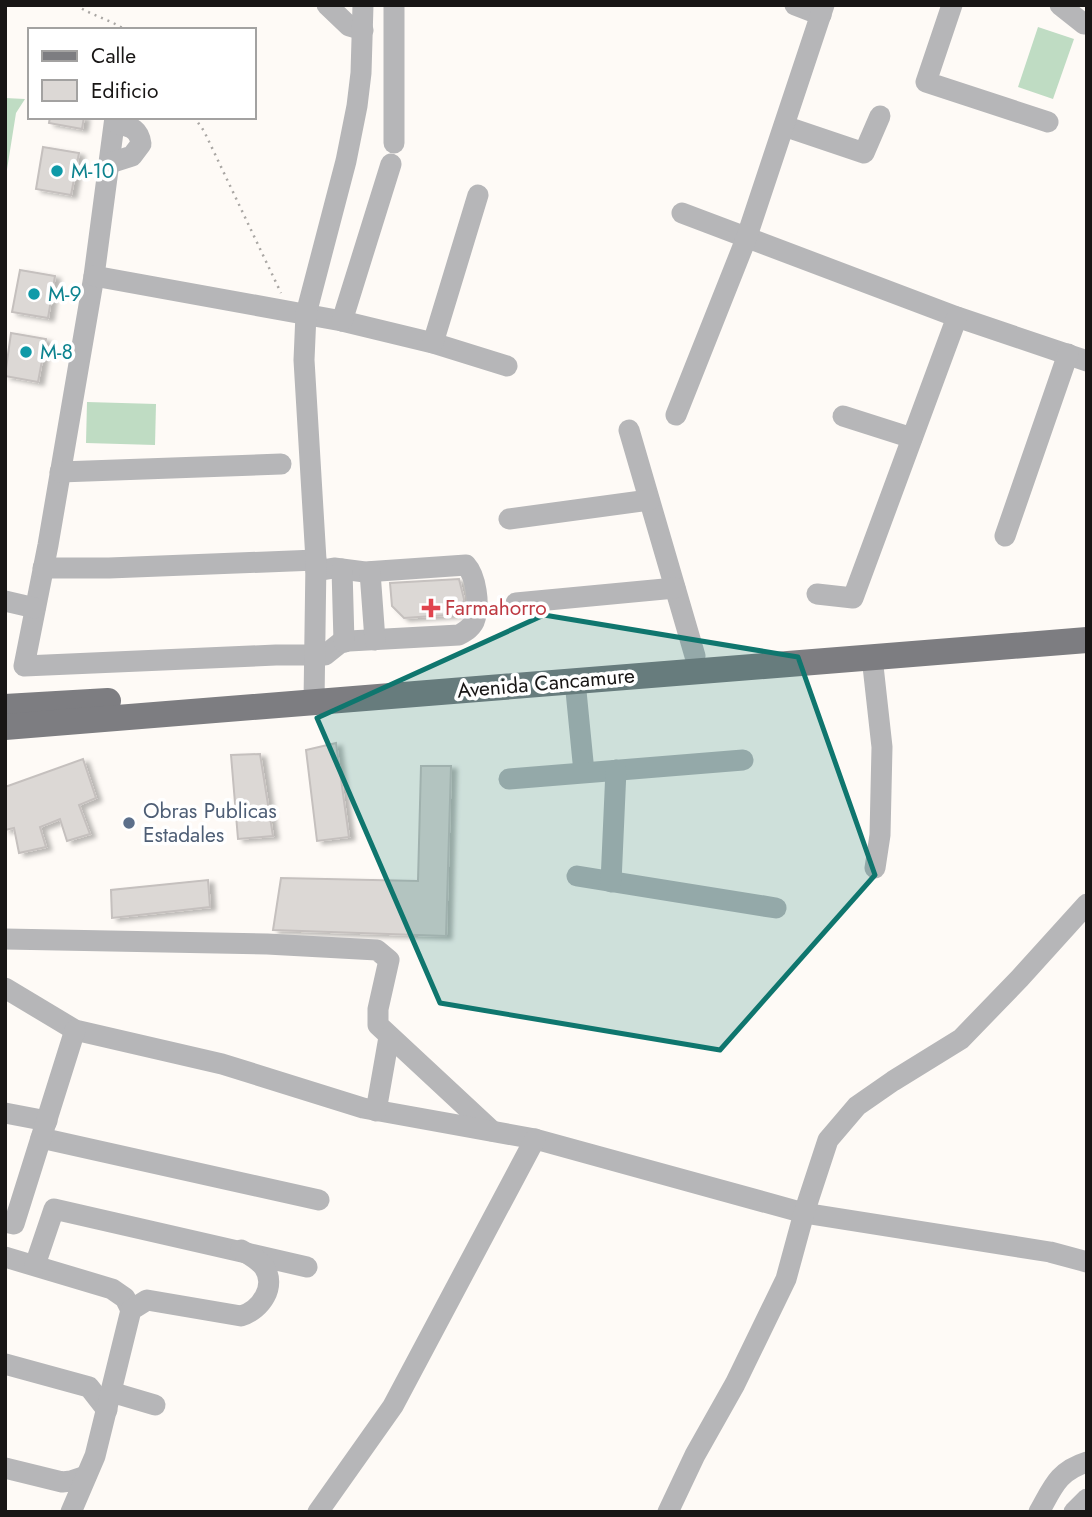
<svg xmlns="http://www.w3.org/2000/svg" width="1092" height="1517" font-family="Jost,sans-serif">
	<defs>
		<filter id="shadow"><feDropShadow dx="5.5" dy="3" stdDeviation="2" flood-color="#0004"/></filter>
	</defs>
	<rect width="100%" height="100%" fill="#fefaf6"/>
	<g fill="#bfdcc3">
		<path d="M1038 27 1074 39 1053 99 1018 87Z"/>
		<path d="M5 98 25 99 16 113 5 182Z"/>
		<path d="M87 402 156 404 155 445 86 443Z"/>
	</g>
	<g fill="#dcd8d5" stroke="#c5c0be" stroke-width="2" filter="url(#shadow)">
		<path d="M50 117H84L82 129 49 123Z"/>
		<path d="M43 147 79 153 71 195 36 189Z"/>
		<path d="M20 270 55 276 48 318 12 312Z"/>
		<path d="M11 333 46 339 38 382 5 376Z"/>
		<path d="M459 579 464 599 463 614 404 618 392 606 390 583Z"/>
		<path d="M336 743 349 837 317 841 306 750Z"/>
		<path d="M260 754 273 836 238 839 231 755Z"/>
		<path d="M83 759 96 798 79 805 90 834 67 841 60 819 40 827 46 847 19 853 14 828 5 830V787Z"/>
		<path d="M421 766H451L446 936 273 930 281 878 418 881Z"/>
		<path d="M208 880 210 907 112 918 111 890Z"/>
	</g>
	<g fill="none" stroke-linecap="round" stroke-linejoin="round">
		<g stroke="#aaa7a4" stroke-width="2.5" stroke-dasharray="2 5" stroke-linecap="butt">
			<path d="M76 5C92 16 110 19 125 30"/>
			<path d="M194 117 204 131 281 293"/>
		</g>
		<g stroke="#b6b6b8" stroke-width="21">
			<path d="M327 5 349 26 363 30"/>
			<path d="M394 5V143"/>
			<path d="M795 5 821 15"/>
			<path d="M952 5 926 82 1048 122"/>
			<path d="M1060 5 1084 24"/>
			<path d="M115 117 94 276 48 545 24 666 276 655H325L340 643 349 641 459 635C466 631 473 627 475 619 480 605 476 576 466 565L365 572 334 568 316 571"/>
			<path d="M784 126 864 153 880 116"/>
			<path d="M110 163 132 156 141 144C139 127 129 127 115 123"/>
			<path d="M682 213 957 317 1087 361"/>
			<path d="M94 276 342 321 433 343 507 366"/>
			<path d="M342 321 391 164"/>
			<path d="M433 343 478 195"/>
			<path d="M676 415 746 239 824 5"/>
			<path d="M843 416 912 438"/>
			<path d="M629 430 695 656"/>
			<path d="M60 472 281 464"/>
			<path d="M509 519 649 500"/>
			<path d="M1005 536 1068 354"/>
			<path d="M43 568H109L316 560"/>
			<path d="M342 569 344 642"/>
			<path d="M370 572 375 640"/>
			<path d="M817 594 853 598 957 317"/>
			<path d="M5 601 35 608"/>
			<path d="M516 603 675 588"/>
			<path d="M872 657 882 747 880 835 875 868"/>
			<path d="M575 681 584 772"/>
			<path d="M314 702 316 560 304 360 306 314 346 161 357 106 361 73 363 5"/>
			<path d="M509 779 743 760"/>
			<path d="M577 876 776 908"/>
			<path d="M611 882 616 770"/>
			<path d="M5 939 267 944 377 950 389 960 378 1009V1025L492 1131"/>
			<path d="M5 988 75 1030 222 1064 363 1108 535 1139 804 1213 1050 1252 1087 1262"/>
			<path d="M376 1111 389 1037"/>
			<path d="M5 1113 47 1121"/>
			<path d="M41 1138 319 1200"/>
			<path d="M5 1222 14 1224 75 1030"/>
			<path d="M5 1257 112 1289 125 1298 131 1310"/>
			<path d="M35 1265 54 1209 307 1267"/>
			<path d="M5 1364 89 1387 107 1410"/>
			<path d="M111 1392 155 1405"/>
			<path d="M5 1468 62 1482 71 1481 86 1476"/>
			<path d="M71 1512 95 1456 131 1310 147 1300 241 1316C261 1310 277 1286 264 1267 258 1259 250 1255 241 1250"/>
			<path d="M318 1512 393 1406 535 1139"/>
			<path d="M668 1512 695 1455 735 1384 786 1279 804 1213 828 1140 857 1106 893 1081 961 1039 1020 978 1087 904"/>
			<path d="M1039 1512C1053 1487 1058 1471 1087 1462"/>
			<path d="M1074 1512 1087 1499"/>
		</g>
		<g stroke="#7d7d81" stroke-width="26">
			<path d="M5 707 108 701"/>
			<path d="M5 727 1087 640"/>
		</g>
	</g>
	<path fill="#0f766e" fill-opacity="0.2" stroke="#0f766e" stroke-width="5" stroke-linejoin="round" d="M544 615 798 657 875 875 720 1050 440 1003 317 718Z"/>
	<g fill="#0f9aa8" stroke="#fff" stroke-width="2.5">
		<circle cx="57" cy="171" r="7"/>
		<circle cx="34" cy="294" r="7"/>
		<circle cx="26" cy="352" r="7"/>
	</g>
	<path fill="#e0444e" stroke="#fff" stroke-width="2.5" d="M427.5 597.5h7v7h7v7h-7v7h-7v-7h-7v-7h7z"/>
	<circle fill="#5c6f8a" stroke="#fff" stroke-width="2.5" cx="129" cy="823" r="7"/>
	<g text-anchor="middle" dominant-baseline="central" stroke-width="7" stroke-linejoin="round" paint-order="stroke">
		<g font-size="21" fill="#0d838f" stroke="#fff" text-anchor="start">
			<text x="71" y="171">M-10</text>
			<text x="48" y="294">M-9</text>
			<text x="40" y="352">M-8</text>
		</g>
		<g font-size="21" fill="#be3a42" stroke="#fff" text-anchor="start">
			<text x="445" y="608">Farmahorro</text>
		</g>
		<g font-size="21" fill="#181615" stroke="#fff">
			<text transform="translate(546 683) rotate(-5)">Avenida Cancamure</text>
		</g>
		<g font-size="21" fill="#4e5e75" stroke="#fff" text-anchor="start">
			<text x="143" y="811">Obras Publicas<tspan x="143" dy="24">Estadales</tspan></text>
		</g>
	</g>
	<rect width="1092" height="1517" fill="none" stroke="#181615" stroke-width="14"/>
	<rect x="28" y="28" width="228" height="91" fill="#ffffff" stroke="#a3a2a1" stroke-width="2"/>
	<rect x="42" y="51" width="35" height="10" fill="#7d7d81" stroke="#a3a2a1" stroke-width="2"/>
	<text x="91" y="63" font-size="21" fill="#181615">Calle</text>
	<rect x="42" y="80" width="35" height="21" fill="#dcd8d5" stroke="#a3a2a1" stroke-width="2"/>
	<text x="91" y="98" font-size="21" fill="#181615">Edificio</text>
</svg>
